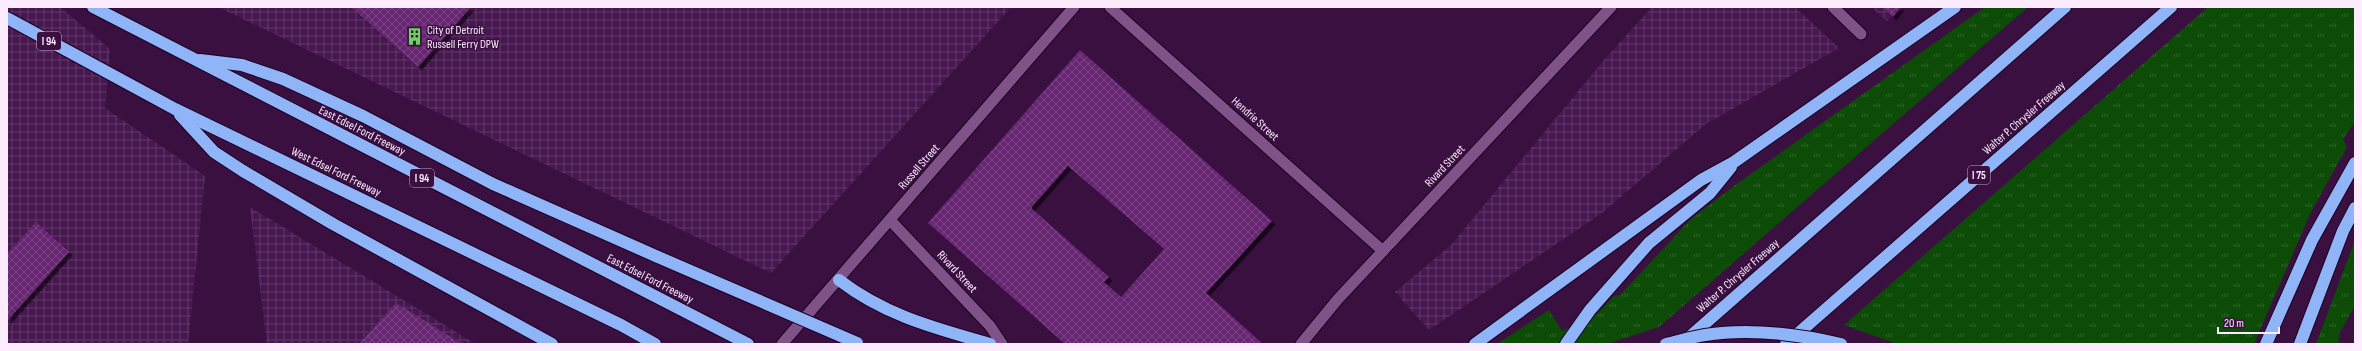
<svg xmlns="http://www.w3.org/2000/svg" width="2362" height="351" font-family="'Sofia Sans Condensed',sans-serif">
	<defs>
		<pattern id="industrial-grid" width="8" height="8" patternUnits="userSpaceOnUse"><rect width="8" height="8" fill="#47174f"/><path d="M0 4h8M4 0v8" fill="none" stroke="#623969"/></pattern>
		<pattern id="grass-tufts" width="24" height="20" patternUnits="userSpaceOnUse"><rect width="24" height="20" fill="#0d4c06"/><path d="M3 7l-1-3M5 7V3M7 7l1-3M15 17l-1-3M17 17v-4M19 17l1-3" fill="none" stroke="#31662b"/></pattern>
		<pattern id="building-cross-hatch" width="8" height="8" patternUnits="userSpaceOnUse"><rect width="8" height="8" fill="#662571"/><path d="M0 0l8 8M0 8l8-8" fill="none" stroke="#7d4586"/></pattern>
		<filter id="shadow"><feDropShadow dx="3.5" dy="3.5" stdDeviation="0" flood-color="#0009"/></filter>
	</defs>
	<rect width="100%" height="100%" fill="#3a1041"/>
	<g fill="url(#industrial-grid)">
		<path d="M7 7H60L110 49 105 108 205 176 188 344H7Z"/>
		<path d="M218 7H1011L771 273Z"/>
		<path d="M1652 7H1795L1839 48 1706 124 1602 213 1429 330 1395 292 1451 245 1604 60Z"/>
		<path d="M1871 7H1900L1887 21Z"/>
		<path d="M250 207 476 344H267Z"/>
	</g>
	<g fill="url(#grass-tufts)">
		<path d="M1985 7H2028L1659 327 1607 344H1497L1549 310 1562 331 1597 314 1614 296 1620 295 1691 219 1734 186Z"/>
		<path d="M2208 7H2355V122L2343 139 2347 147 2310 214 2254 344H1897L1844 325Z"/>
		<path d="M2355 240V306L2340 332 2338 344H2316Z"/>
	</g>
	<g fill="url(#building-cross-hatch)" fill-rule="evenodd" filter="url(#shadow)">
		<path d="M351 7H471L418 67Z"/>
		<path d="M1882 7H1901L1893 17Z"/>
		<path d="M1080 50 1272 221 1206 293 1263 344H1065L928 223ZM1068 166 1164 249 1121 297 1104 282 1109 277 1031 208Z"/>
		<path d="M36 222 69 252 7 321V254Z"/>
		<path d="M396 303 462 344H359Z"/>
	</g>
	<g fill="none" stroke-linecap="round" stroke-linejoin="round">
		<defs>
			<g id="minor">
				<path d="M1110 7 1383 251"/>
				<path d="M1833 7 1861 34"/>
				<path d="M890 220 990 326 1002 344"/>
				<path d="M1301 344 1338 299 1611 7"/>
			</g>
			<path id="tertiary" d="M782 344 1074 7"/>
			<g id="motorway">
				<path d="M93 7 748 344"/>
				<path d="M7 18 175 109 621 325 655 344"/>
				<path d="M200 60 242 65 283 79 363 116 493 184 658 257"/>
				<path d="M180 115 214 152 243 171 333 224 552 344"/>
				<path d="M839 280C886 316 935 328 990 344"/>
				<path d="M1685 341 2065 7"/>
				<path d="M1475 344 1701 180 1734 162 1955 7"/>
				<path d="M1566 344 1590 310 1649 243 1710 193 1731 167"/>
				<path d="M1786 344 2171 7"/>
				<path d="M2266 344 2312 240 2355 163"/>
				<path d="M2300 344 2343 231 2355 208"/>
			</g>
		</defs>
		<use href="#minor" stroke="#1d0022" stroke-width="13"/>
		<use href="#tertiary" stroke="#1d0022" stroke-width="13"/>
		<use href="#motorway" stroke="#1d0022" stroke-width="14"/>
		<use href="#minor" stroke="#805388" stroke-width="11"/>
		<use href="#tertiary" stroke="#805388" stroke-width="11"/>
		<use href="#motorway" stroke="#8fb4f7" stroke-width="12"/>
		<defs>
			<g id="motorway-bridge">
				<path d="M658 257 857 343"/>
				<path d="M1666 344C1679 341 1692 337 1705 335 1750 328 1797 334 1841 344"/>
			</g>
		</defs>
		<use href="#motorway-bridge" stroke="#1d0022" stroke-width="14" stroke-linecap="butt"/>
		<use href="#motorway-bridge" stroke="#8fb4f7" stroke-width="12"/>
	</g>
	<defs>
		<symbol id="building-bare" viewBox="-9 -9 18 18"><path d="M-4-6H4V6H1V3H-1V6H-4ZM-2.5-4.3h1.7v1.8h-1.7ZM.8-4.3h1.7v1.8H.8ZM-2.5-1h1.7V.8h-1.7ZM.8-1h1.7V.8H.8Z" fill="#6cd362" stroke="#3a1041" stroke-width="2.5" paint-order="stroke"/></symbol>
	</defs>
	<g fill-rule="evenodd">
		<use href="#building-bare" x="402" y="24" width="25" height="25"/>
	</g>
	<g text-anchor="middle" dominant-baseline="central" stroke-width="3" stroke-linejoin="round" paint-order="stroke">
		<g fill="#3a1041" stroke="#c2aac5" stroke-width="1">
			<rect x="37" y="32" width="24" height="18" rx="3"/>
			<rect x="1968" y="166" width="22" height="18" rx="3"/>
			<rect x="410" y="169" width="24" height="18" rx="3"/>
		</g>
		<g font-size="11" font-weight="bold" fill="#fcecfe">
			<text x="49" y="41">I 94</text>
			<text x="1979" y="175">I 75</text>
			<text x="422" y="178">I 94</text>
		</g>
		<g font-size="12" fill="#fcecfe" stroke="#3a1041" text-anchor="start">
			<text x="427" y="30">City of Detroit<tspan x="427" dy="14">Russell Ferry DPW</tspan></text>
		</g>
		<g font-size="12" fill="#fcecfe" stroke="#3a1041">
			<text transform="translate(2024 118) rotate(-41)">Walter P. Chrysler Freeway</text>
			<text transform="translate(1255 119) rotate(42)">Hendrie Street</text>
			<text transform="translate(362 131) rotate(27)">East Edsel Ford Freeway</text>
			<text transform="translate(1445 166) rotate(-47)">Rivard Street</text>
			<text transform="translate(919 167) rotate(-49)">Russell Street</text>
			<text transform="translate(336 172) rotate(26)">West Edsel Ford Freeway</text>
			<text transform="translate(957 272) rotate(47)">Rivard Street</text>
			<text transform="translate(1738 276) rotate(-41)">Walter P. Chrysler Freeway</text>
			<text transform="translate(650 279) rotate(27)">East Edsel Ford Freeway</text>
		</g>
	</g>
	<rect width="2362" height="351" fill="none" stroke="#fcecfe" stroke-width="16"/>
	<path d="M2218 327v6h61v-6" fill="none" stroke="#fcecfe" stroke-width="2"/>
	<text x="2224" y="327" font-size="12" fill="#fcecfe" stroke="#3a1041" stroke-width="3" paint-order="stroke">20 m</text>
</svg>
